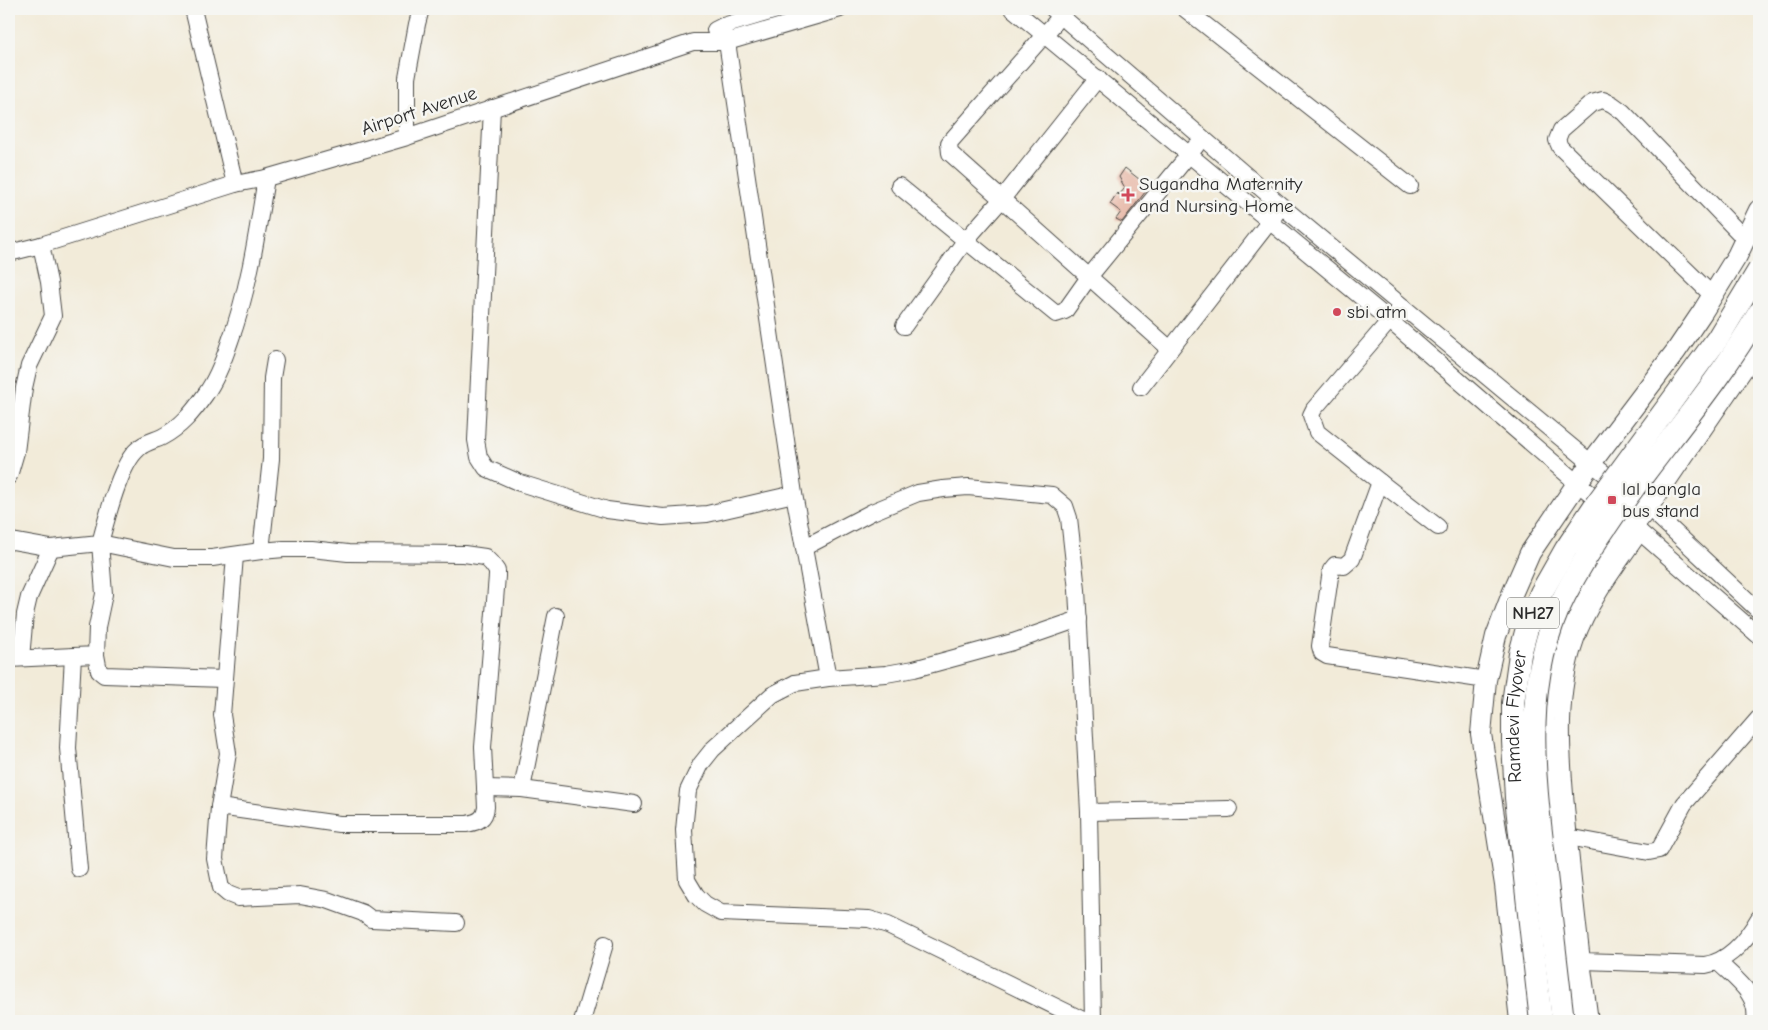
<svg xmlns="http://www.w3.org/2000/svg" width="1768" height="1030" font-family="'Comic Neue',sans-serif">
	<rect width="100%" height="100%" fill="#f6f6f2"/>
	<filter id="ink" filterUnits="userSpaceOnUse"><feTurbulence type="fractalNoise" baseFrequency=".02" numOctaves="2"/><feDisplacementMap in="SourceGraphic" scale="10" xChannelSelector="R" yChannelSelector="G"/><feConvolveMatrix kernelMatrix="1 2 1 2 8 2 1 2 1" color-interpolation-filters="sRGB"/></filter>
	<filter id="wash" filterUnits="userSpaceOnUse"><feTurbulence type="fractalNoise" baseFrequency=".0096" numOctaves="4" result="noise"/><feDisplacementMap in="SourceGraphic" scale="20" xChannelSelector="R" yChannelSelector="G"/><feGaussianBlur stdDeviation="1.12" result="paint"/><feColorMatrix in="noise" values="0 0 0 0 0 0 0 0 0 0 0 0 0 0 0 0 0 1.4 0 .05"/><feComposite in="paint" operator="in"/></filter>
	<g filter="url(#wash)">
		<rect width="100%" height="100%" fill="#f2ebd9"/>
		<g id="blocks">
			<path fill="#e5ae9b" d="M1125 168 1149 187 1122 222 1116 219 1121 212 1110 204 1117 193 1119 195 1125 188 1119 177Z"/>
		</g>
	</g>
	<g filter="url(#ink)">
		<use href="#blocks" fill-opacity="0" stroke="#494845" stroke-width="1"/>
		<g fill="none" stroke-linecap="round" stroke-linejoin="round">
			<defs>
				<g id="minor">
					<path d="M193 9 235 184"/>
					<path d="M1013 9 1389 320 1577 483 1640 532 1759 636"/>
					<path d="M1053 9 1284 208 1591 463 1648 507 1759 611"/>
					<path d="M1185 9 1410 186"/>
					<path d="M1061 16 949 143 950 153 1170 349"/>
					<path d="M723 26 727 42 794 494 828 678 795 683 772 695 713 749 701 764 688 791 684 830 687 880 696 895 705 904 721 913 869 919 888 925 1085 1021"/>
					<path d="M715 30 723 26 780 9"/>
					<path d="M492 108 476 440 479 457 486 468 520 483 607 510 663 517 707 514 794 494"/>
					<path d="M407 137V78L417 24 421 9"/>
					<path d="M899 186 1056 314 1065 311 1089 277 1196 146"/>
					<path d="M9 253 41 245 235 184 266 178 407 137 693 42H727L840 9"/>
					<path d="M1713 296 1560 147 1557 140 1561 130 1592 103 1603 100 1612 104 1623 112 1745 239"/>
					<path d="M1397 312 1314 409 1311 415 1317 432 1380 482 1352 559 1344 566 1335 565 1331 570 1320 646 1322 653 1327 656 1486 680"/>
					<path d="M904 326 965 241 1002 199 1098 78"/>
					<path d="M1141 387 1277 212"/>
					<path d="M9 476 16 452 24 388 29 366 53 316 49 282 41 245"/>
					<path d="M1380 482 1438 527"/>
					<path d="M1640 532C1617 566 1590 600 1576 639 1557 693 1561 750 1566 806 1570 857 1576 909 1582 961L1705 965C1730 961 1747 939 1759 918"/>
					<path d="M9 542 12 541 51 548 100 543C107 518 120 464 138 449 145 442 154 441 162 437 181 427 193 412 205 395 216 380 223 362 229 344 249 290 257 234 266 178"/>
					<path d="M805 547 872 512 918 493 943 489 968 487 1052 495 1065 506 1069 518 1077 590 1089 812 1093 1021"/>
					<path d="M261 551 271 459 272 378 275 360"/>
					<path d="M235 556 222 715 228 753 219 807 215 859 221 888 228 894 238 898 300 895 327 900 363 913 371 919 456 923"/>
					<path d="M96 655 99 671 104 675 224 679"/>
					<path d="M73 656 68 748 79 869"/>
					<path d="M21 658 25 614 29 597 51 548"/>
					<path d="M9 659 96 655 97 627 104 594 100 543 174 558H212L261 551 284 549H311L348 553 464 554 485 557 492 564 497 571V576L483 747 486 807C485 819 478 822 467 824H339L219 807"/>
					<path d="M828 678 886 674 914 669 1013 642 1079 619"/>
					<path d="M485 788 522 789 556 616"/>
					<path d="M522 789 634 804"/>
					<path d="M1089 812 1229 809"/>
					<path d="M1568 837 1649 852 1659 850 1684 804 1759 718"/>
					<path d="M1582 961 1590 1021"/>
					<path d="M1718 962C1736 980 1759 994 1755 1021"/>
					<path d="M582 1021 605 944"/>
				</g>
				<g id="major">
					<path d="M1520 1021 1505 885 1481 734 1486 680 1496 636 1512 594 1530 553 1591 463 1676 351 1703 311 1737 256 1759 210"/>
					<path d="M1578 1021 1546 764 1544 723 1555 656 1571 613 1592 578 1648 507 1759 345"/>
				</g>
			</defs>
			<use href="#minor" stroke="#494845" stroke-width="18"/>
			<use href="#major" stroke="#494845" stroke-width="22"/>
			<use href="#minor" stroke="#fff" stroke-width="16"/>
			<use href="#major" stroke="#fff" stroke-width="20"/>
			<defs>
				<g id="highway-bridge">
					<path id="s1" d="M1541 1021 1516 798 1513 741V703L1520 654 1529 621 1541 593 1566 549 1594 507 1718 338 1759 270"/>
					<path d="M1563 1021C1557 970 1551 918 1545 866 1534 776 1521 680 1565 595 1617 493 1702 412 1759 313"/>
				</g>
			</defs>
			<use href="#highway-bridge" stroke="#494845" stroke-width="24" stroke-linecap="butt"/>
			<use href="#highway-bridge" stroke="#fff" stroke-width="22"/>
		</g>
	</g>
	<g fill="#d1495b" stroke="#f6f6f2" stroke-width="2">
		<path d="M1125.5 187.5h5v5h5v5h-5v5h-5v-5h-5v-5h5z"/>
		<circle cx="1337" cy="312" r="5"/>
		<rect x="1607" y="495" width="10" height="10" rx="2.5"/>
	</g>
	<g text-anchor="middle" dominant-baseline="central" stroke-width="5" stroke-linejoin="round" paint-order="stroke">
		<rect fill="#f6f6f2" stroke="#686867" stroke-width="1" x="1507" y="597.5" width="52" height="31" rx="4"/>
		<g font-size="18" font-weight="bold" fill="#2b2b2b">
			<text x="1533" y="613">NH27</text>
		</g>
		<g font-size="19" fill="#2b2b2b" stroke="#f6f6f2">
			<text transform="translate(419 111) rotate(-18)">Airport Avenue</text>
			<text stroke="none"><textPath href="#s1" startOffset="306">Ramdevi Flyover</textPath></text>
		</g>
		<g font-size="19" fill="#2b2b2b" stroke="#f6f6f2" text-anchor="start">
			<text x="1139" y="184">Sugandha Maternity<tspan x="1139" dy="22">and Nursing Home</tspan></text>
			<text x="1347" y="312">sbi atm</text>
			<text x="1622" y="489">lal bangla<tspan x="1622" dy="22">bus stand</tspan></text>
		</g>
	</g>
	<rect width="1768" height="1030" fill="none" stroke="#f6f6f2" stroke-width="30"/>
</svg>
